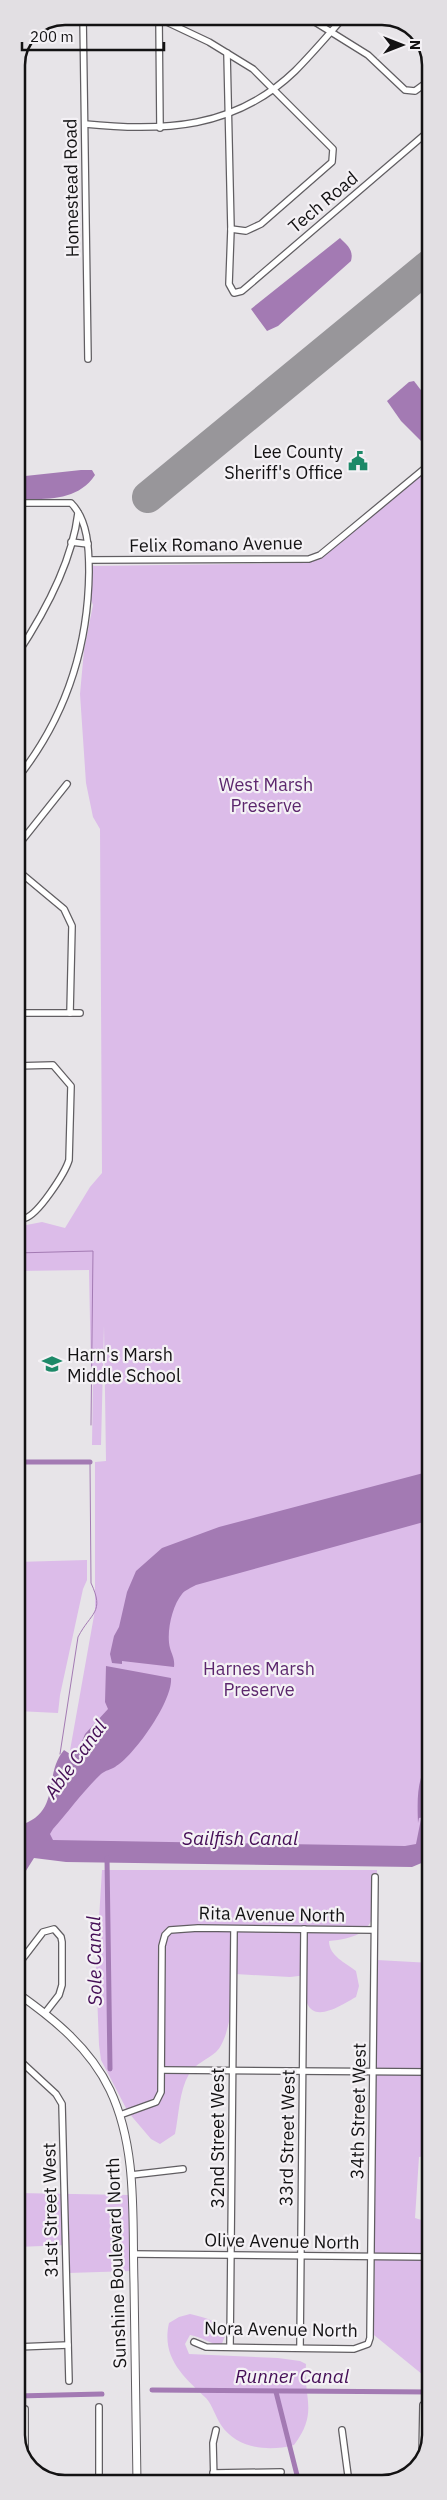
<svg xmlns="http://www.w3.org/2000/svg" width="447" height="2500" font-family="'IBM Plex Sans',sans-serif">
	<rect width="100%" height="100%" fill="#e7e4e8"/>
	<g fill="#dcbce9">
		<path d="M430 463 431 1831H425L415 1851 29 1841 61 1801 95 1610V1462L106 1461 104 1325 101 1445H92L93 1378 91 1374 89 1270 16 1271V1227L42 1222 65 1228 90 1187 102 1173 100 829 93 817 86 783 80 694 84 650 93 605 85 584 89 563 94 566 305 563Z"/>
		<path d="M87 1560V1580L83 1589 60 1695 58 1713 17 1711 16 1562Z"/>
		<path d="M102 1870H377C375 1912 381 1937 329 1941 329 1956 346 1963 356 1971L359 1986 356 1997C345 2003 315 2024 307 2003 305 1996 307 1983 307 1975L290 1977 235 1974C234 1993 230 2039 216 2052 207 2060 196 2063 189 2074 179 2091 179 2115 175 2134L160 2144 151 2139 128 2112 101 2060 99 2045 96 1967Z"/>
		<path d="M377 1960 431 1963V2155L419 2157 415 2218 431 2223V2375L428 2379 374 2335Z"/>
		<path d="M17 2193 129 2195 131 2271 68 2273 67 2245 17 2247Z"/>
		<path d="M190 2314C207 2318 218 2320 225 2336L221 2346C209 2343 202 2337 190 2335L185 2344 189 2354 278 2358 300 2361 306 2364C303 2398 319 2412 294 2445 269 2452 237 2449 221 2425 215 2416 213 2406 206 2398 184 2377 161 2358 169 2323L179 2317Z"/>
	</g>
	<g fill="#a37ab3">
		<path d="M340 238C347 245 354 250 351 261L278 326 267 331 251 309Z"/>
		<path d="M414 381 430 402V438L422 442 401 421 387 401 409 382Z"/>
		<path d="M81 470H92L95 475C77 502 45 499 16 499V477Z"/>
		<path d="M431 1471V1520L196 1585C191 1588 185 1590 182 1594 172 1606 166 1633 170 1648 172 1655 175 1659 174 1667L122 1661V1664L112 1663 110 1654 114 1636 119 1627 127 1592 136 1571 162 1548 219 1527Z"/>
		<path d="M106 1666 171 1678C173 1701 134 1756 115 1767 110 1770 106 1770 101 1774 84 1790 69 1811 53 1829L50 1834 53 1840 405 1846 416 1844 421 1819 431 1818V1859L412 1867 66 1862 34 1858 17 1885V1826C63 1814 42 1776 64 1750L70 1754 78 1751 85 1734 108 1709 105 1702Z"/>
		<path d="M431 1754V1816L419 1818 418 1823C417 1794 417 1780 431 1754Z"/>
	</g>
	<g fill="none" stroke-linecap="round" stroke-linejoin="round">
		<g stroke="#a37ab3" stroke-width="1">
			<path d="M16 1253 93 1251 91 1425"/>
			<path d="M60 1754 78 1637C91 1612 105 1613 91 1583L90 1462"/>
		</g>
		<g stroke="#a37ab3" stroke-width="5">
			<path d="M16 1462H90"/>
			<path d="M107 1858 110 2069"/>
			<path d="M152 2390 431 2392"/>
			<path d="M276 2392 299 2483"/>
			<path d="M17 2396 102 2394"/>
		</g>
		<path stroke="#98969a" stroke-width="32" d="M148 497 430 265"/>
		<defs>
			<g id="minor">
				<path d="M83 16 88 359"/>
				<path d="M154 16 209 42 253 69 333 149 332 162 261 224 246 231 231 229"/>
				<path d="M307 17 368 55 405 90 415 91 430 80"/>
				<path d="M159 18 160 128"/>
				<path d="M227 53 231 229 229 284 234 293 242 291 430 130"/>
				<path d="M85 124C163 132 235 129 295 71 312 54 328 35 344 17"/>
				<path d="M16 503H71C88 520 89 549 89 572 88 649 65 719 16 780"/>
				<path d="M71 542 88 544"/>
				<path d="M89 560 309 559 320 555 342 537 430 464"/>
				<path d="M16 656C44 614 72 563 78 513"/>
				<path d="M16 848 67 784"/>
				<path d="M16 869 64 909 72 926 70 1013"/>
				<path d="M16 1013H80"/>
				<path d="M16 1066 53 1065 71 1086 69 1160C65 1173 38 1215 25 1218 22 1218 19 1218 16 1217"/>
				<path d="M17 1966 43 1932 54 1929 61 1937 62 1942V1985L59 1995 45 2013"/>
				<path d="M17 2058 56 2094 62 2104 69 2381"/>
				<path d="M162 2070 431 2072"/>
				<path d="M17 2074 24 2065"/>
				<path d="M120 2115 156 2102 161 2092 162 1946 165 1935 170 1930 198 1928 374 1930"/>
				<path d="M131 2175 183 2169"/>
				<path d="M133 2254 431 2257"/>
				<path d="M194 2342 206 2347 354 2349 368 2344 370 2338 375 1877"/>
				<path d="M17 2347 68 2345"/>
				<path d="M230 2347 234 1929"/>
				<path d="M300 2348 304 1929"/>
				<path d="M99 2407V2483"/>
				<path d="M25 2409V2459"/>
				<path d="M342 2430 349 2483"/>
				<path d="M422 2458 423 2405"/>
				<path d="M213 2473 281 2472"/>
				<path d="M214 2483 213 2443 216 2430"/>
			</g>
			<path id="tertiary" d="M17 1993C54 2019 90 2048 110 2090 138 2149 132 2219 134 2283 135 2350 136 2417 137 2483"/>
		</defs>
		<use href="#minor" stroke="#615e62" stroke-width="8"/>
		<use href="#tertiary" stroke="#615e62" stroke-width="9"/>
		<use href="#minor" stroke="#fff" stroke-width="5.5"/>
		<use href="#tertiary" stroke="#fff" stroke-width="7"/>
	</g>
	<defs>
		<symbol id="civic-bare" viewBox="-9 -9 18 18"><path d="M-.6-6.5H3V-4.5H.6V-3L4-1V1h2V6H-6V1h2V-1L-.6-3ZM-1.2 2.5V6h2.4V2.5Z" fill="#1d8968" stroke="#f4f1f5" stroke-width="2.5" paint-order="stroke"/></symbol>
		<symbol id="school-bare" viewBox="-9 -9 18 18"><path d="M0-5L7-2L0 1L-7-2ZM-4 1L0 2.5L4 1V4Q0 6-4 4Z" fill="#1d8968" stroke="#f4f1f5" stroke-width="2.5" paint-order="stroke"/></symbol>
	</defs>
	<g fill-rule="evenodd">
		<use href="#civic-bare" x="344" y="447" width="28" height="28"/>
		<use href="#school-bare" x="38" y="1350" width="28" height="28"/>
	</g>
	<g text-anchor="middle" dominant-baseline="central" stroke-width="4.5" stroke-linejoin="round" paint-order="stroke">
		<g font-size="18" fill="#131213" stroke="#f4f1f5">
			<text transform="translate(71 188) rotate(-91)">Homestead Road</text>
			<text transform="translate(323 202) rotate(-40)">Tech Road</text>
			<text transform="translate(216 544) rotate(-1)">Felix Romano Avenue</text>
			<text transform="translate(272 1914) rotate(1)">Rita Avenue North</text>
			<text transform="translate(358 2111) rotate(-89)">34th Street West</text>
			<text transform="translate(217 2138) rotate(-90)">32nd Street West</text>
			<text transform="translate(287 2138) rotate(-89)">33rd Street West</text>
			<text transform="translate(50 2210) rotate(-91)">31st Street West</text>
			<text transform="translate(282 2241) rotate(1)">Olive Avenue North</text>
			<text transform="translate(116 2263) rotate(-92)">Sunshine Boulevard North</text>
			<text transform="translate(281 2329) rotate(1)">Nora Avenue North</text>
		</g>
		<g font-size="18" fill="#131213" stroke="#f4f1f5" text-anchor="end">
			<text x="343" y="451">Lee County<tspan x="343" dy="21">Sheriff's Office</tspan></text>
			<text x="67" y="1354" text-anchor="start">Harn's Marsh<tspan x="67" dy="21">Middle School</tspan></text>
		</g>
		<g font-size="18" fill="#5c276d" stroke="#f4f1f5">
			<text x="266" y="784">West Marsh<tspan x="266" dy="21">Preserve</tspan></text>
			<text x="259" y="1668">Harnes Marsh<tspan x="259" dy="21">Preserve</tspan></text>
		</g>
		<g font-size="19" font-style="italic" fill="#440d55" stroke="#f4f1f5">
			<text transform="translate(75 1759) rotate(-54)">Able Canal</text>
			<text x="240" y="1838">Sailfish Canal</text>
			<text transform="translate(94 1961) rotate(-91)">Sole Canal</text>
			<text x="292" y="2376">Runner Canal</text>
		</g>
	</g>
	<path d="M0 0H447V2500H0ZM65 25H382A40 40 0 0 1 422 65V2435A40 40 0 0 1 382 2475H65A40 40 0 0 1 25 2435V65A40 40 0 0 1 65 25Z" fill="#e2dfe3" fill-rule="evenodd"/>
	<path fill="none" stroke="#131213" stroke-width="2.5" d="M65 25H382A40 40 0 0 1 422 65V2435A40 40 0 0 1 382 2475H65A40 40 0 0 1 25 2435V65A40 40 0 0 1 65 25Z"/>
	<g transform="translate(402 45) rotate(90)" stroke="#f4f1f5" stroke-width="4" paint-order="stroke">
	<path d="M0-4L9 19L0 12L-9 19Z" fill="#131213"/>
	<text y="-8" font-size="14" font-weight="bold" text-anchor="middle" fill="#131213">N</text>
	</g>
	<path d="M22 42v8h142v-8" fill="none" stroke="#131213" stroke-width="2.5"/>
	<text x="30" y="42" font-size="15" fill="#131213" stroke="#f4f1f5" stroke-width="4" paint-order="stroke">200 m</text>
</svg>
